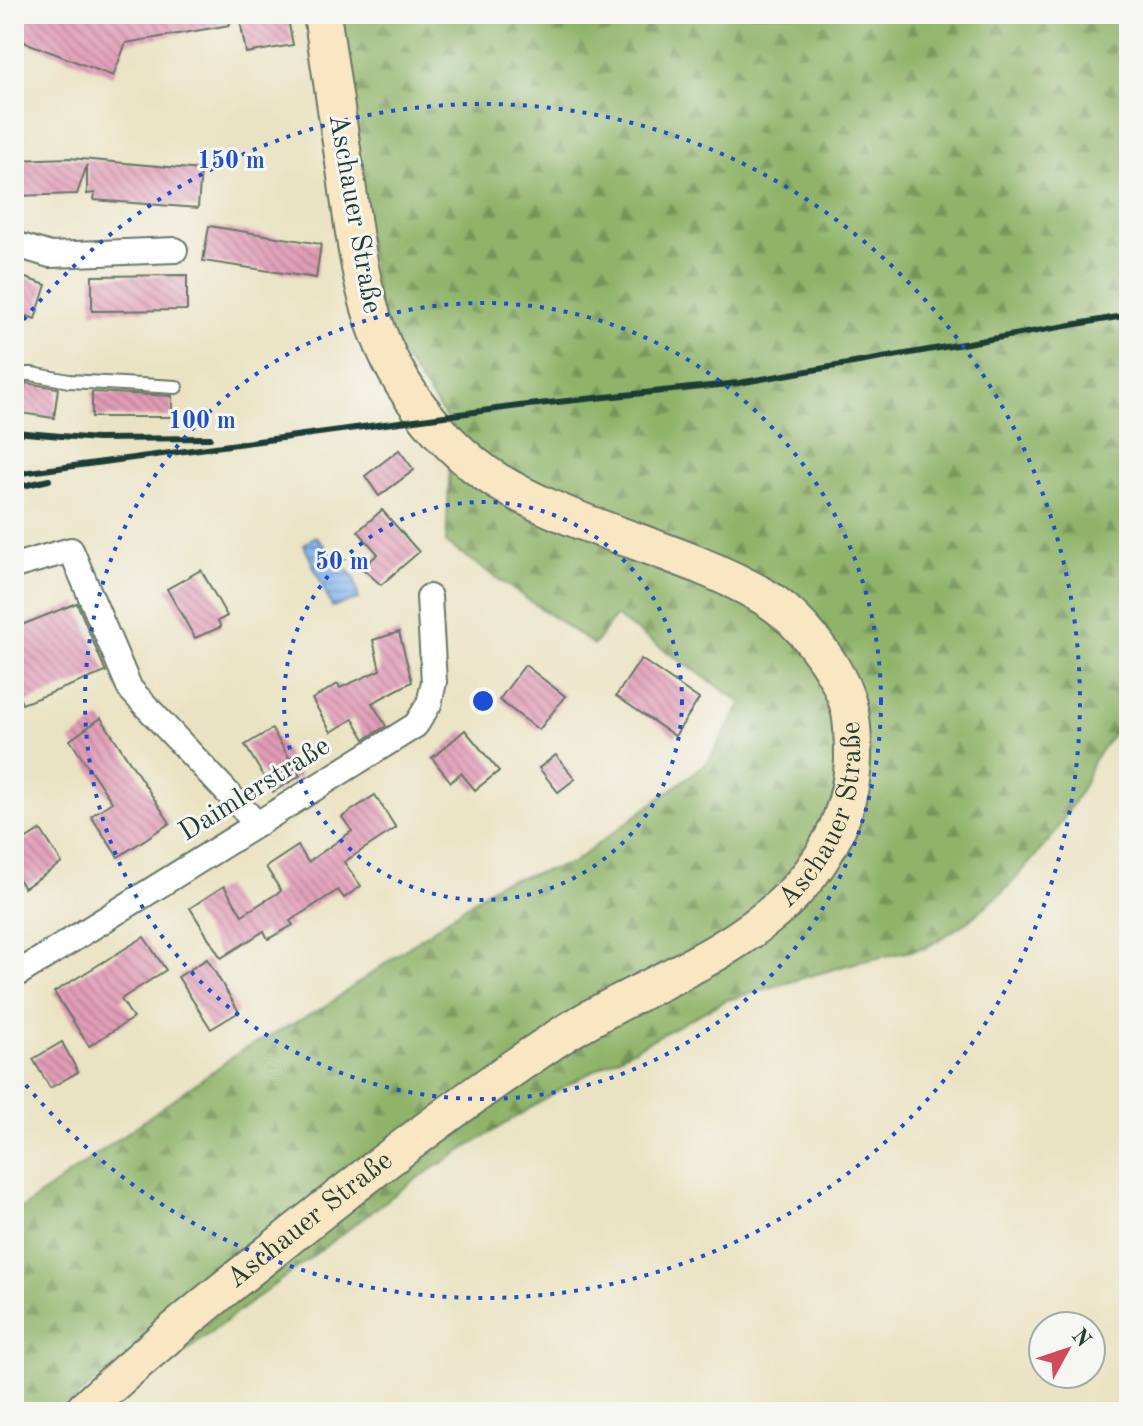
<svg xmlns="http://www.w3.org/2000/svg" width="1143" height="1426" font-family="'Old Standard TT',serif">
	<defs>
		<pattern id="forest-firs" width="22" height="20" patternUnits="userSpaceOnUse" patternTransform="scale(2)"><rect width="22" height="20" fill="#8fb469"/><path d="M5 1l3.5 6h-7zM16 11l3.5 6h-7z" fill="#749457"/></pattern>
		<pattern id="water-rules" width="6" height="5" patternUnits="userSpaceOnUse" patternTransform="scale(2)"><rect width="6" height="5" fill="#84b3ef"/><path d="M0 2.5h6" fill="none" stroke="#6b93c2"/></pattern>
		<pattern id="building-back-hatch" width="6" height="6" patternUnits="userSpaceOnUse" patternTransform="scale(2)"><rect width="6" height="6" fill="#e19bb6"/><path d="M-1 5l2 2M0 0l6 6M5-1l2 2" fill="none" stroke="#b68095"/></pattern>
	</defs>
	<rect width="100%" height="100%" fill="#f6f6f2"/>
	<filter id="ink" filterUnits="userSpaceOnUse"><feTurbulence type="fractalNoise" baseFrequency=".0125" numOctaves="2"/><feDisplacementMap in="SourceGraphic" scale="16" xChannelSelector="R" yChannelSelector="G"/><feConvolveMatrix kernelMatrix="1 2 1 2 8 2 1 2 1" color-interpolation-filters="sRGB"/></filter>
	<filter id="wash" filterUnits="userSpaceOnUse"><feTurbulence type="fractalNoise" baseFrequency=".006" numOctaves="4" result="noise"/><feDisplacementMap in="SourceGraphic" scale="32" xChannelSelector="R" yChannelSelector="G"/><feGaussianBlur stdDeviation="1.8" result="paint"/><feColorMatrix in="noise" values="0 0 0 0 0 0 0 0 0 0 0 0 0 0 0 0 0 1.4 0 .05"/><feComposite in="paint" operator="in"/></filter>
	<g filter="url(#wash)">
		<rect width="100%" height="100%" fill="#eae3c3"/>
		<g fill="url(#forest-firs)" stroke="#57784e" stroke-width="2">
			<path d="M329 14H1129V713L1093 761 1084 785 1053 836 1009 886 966 923 925 948 858 962 724 1001 567 1085 410 1183 114 1405 222 1310 366 1195 846 842 835 649 517 484 467 448 382 327Z"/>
			<path d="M450 462 747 598 810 655 842 727 835 799 811 849 742 922 93 1383 62 1412H14V1214L242 1050 323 1008 498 883 571 864 708 762 742 703 615 616 594 645 446 543Z"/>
		</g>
		<path fill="url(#water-rules)" stroke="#527892" stroke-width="2" d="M315 536 354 577 359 599 332 607 304 545Z"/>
		<g id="blocks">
			<g fill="url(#building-back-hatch)">
				<path d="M14 14H229L230 25 126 43 113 76 14 38Z"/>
				<path d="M239 14H287L293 45 246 53Z"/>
				<path d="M70 158 201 170 198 208 94 200 95 193 87 194V165L77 194 14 196V160Z"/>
				<path d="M209 226 321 244 316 278 203 261Z"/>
				<path d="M14 274 46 285 35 319 14 311Z"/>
				<path d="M187 275V310L92 311V276Z"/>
				<path d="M25 383 58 388 54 418 14 412V388L24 390Z"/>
				<path d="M92 392 172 396V417H92Z"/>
				<path d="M399 450 414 470 379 496 365 476Z"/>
				<path d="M382 510 419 552 381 585 362 568 378 554 358 531Z"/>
				<path d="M201 570 227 616 218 621 221 627 195 638 167 589Z"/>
				<path d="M77 603 106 672 22 704 14 684V628Z"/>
				<path d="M399 632 412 682 372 703 386 726 365 739 353 719 331 732 312 699 338 684 340 688 380 670 373 640Z"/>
				<path d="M641 659 699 699 675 736 616 696Z"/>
				<path d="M525 665 565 696 539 730 499 700Z"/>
				<path d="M101 718 170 823 118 857 91 816 112 802 70 740Z"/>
				<path d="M272 729 300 776 273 792 245 745Z"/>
				<path d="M465 730 499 771 475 790 461 773 451 782 432 758Z"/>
				<path d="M556 755 575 779 558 792 539 768Z"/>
				<path d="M375 795 396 828 344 862 361 886 344 898 338 890 290 921 293 925 268 939 264 931 221 958 190 908 224 886 242 915 281 891 266 867 298 846 308 862 352 831 342 817Z"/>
				<path d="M41 830 62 863 24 888 14 873V847Z"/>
				<path d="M144 937 166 970 121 999 133 1018 89 1046 54 992Z"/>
				<path d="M207 959 239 1012 211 1029 178 977Z"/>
				<path d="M62 1042 78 1072 50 1088 33 1059Z"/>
			</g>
		</g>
	</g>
	<g filter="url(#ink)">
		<use href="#blocks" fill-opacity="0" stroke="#676" stroke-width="2"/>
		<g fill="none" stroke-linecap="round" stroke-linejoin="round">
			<defs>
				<path id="lane" d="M14 374H32L69 381 176 387"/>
				<g id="street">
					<path d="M14 244 50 255 175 250"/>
					<path d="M14 566 71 550 130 689 257 824"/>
					<path d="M14 976 416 725 429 704 434 682 429 597"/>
				</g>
				<g id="secondary">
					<path id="s1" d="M82 1412C141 1356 205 1304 269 1253 362 1178 456 1105 556 1039 630 990 719 964 784 903 824 865 851 815 853 759 853 742 853 724 849 708 839 668 799 617 763 596 684 550 590 533 509 488 472 468 444 440 419 407 365 336 358 261 346 176 338 122 330 68 322 14"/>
				</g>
			</defs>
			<use href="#lane" stroke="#676" stroke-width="16"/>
			<use href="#street" stroke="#676" stroke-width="28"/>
			<use href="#secondary" stroke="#676" stroke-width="40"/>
			<use href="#lane" stroke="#fff" stroke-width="12"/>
			<use href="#street" stroke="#fff" stroke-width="24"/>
			<use href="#secondary" stroke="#f9e7c3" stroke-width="36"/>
			<g stroke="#1f3d34" stroke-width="6">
				<path d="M14 432 97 439 210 438"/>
				<path d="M14 474 519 406 739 383 1129 315"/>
				<path d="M14 488 49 480"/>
			</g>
		</g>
	</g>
	<g fill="none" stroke="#1d4ed8" stroke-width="4" stroke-dasharray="4 8">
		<circle cx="483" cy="701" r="199"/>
		<circle cx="483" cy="701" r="398"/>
		<path d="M16 329A597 597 0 1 1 16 1073"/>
	</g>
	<g text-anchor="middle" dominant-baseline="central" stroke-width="6" stroke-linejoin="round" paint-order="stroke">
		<g font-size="28" fill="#1f3d34" stroke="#f6f6f2">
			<text transform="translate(354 214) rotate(80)">Aschauer Straße</text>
			<text transform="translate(255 790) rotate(-32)">Daimlerstraße</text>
			<text stroke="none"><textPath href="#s1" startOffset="970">Aschauer Straße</textPath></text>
			<text stroke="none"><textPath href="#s1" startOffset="298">Aschauer Straße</textPath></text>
		</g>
	</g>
	<circle cx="483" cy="701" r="12" fill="#1d4ed8" stroke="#f6f6f2" stroke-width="4"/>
	<g font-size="24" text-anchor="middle" font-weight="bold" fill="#1d4ed8" stroke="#f6f6f2" stroke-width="6" stroke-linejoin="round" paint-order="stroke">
		<text x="231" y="168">150 m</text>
		<text x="202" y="428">100 m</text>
		<text x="342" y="569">50 m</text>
	</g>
	<rect width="1143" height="1426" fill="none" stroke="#f6f6f2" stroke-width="48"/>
	<g transform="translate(1067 1350) rotate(50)"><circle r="38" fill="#f6f6f2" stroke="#a0aca6" stroke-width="2"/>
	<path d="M0-6L14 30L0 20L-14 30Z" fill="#d1495b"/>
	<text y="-12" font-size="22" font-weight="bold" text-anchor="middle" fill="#1f3d34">N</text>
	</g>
</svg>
